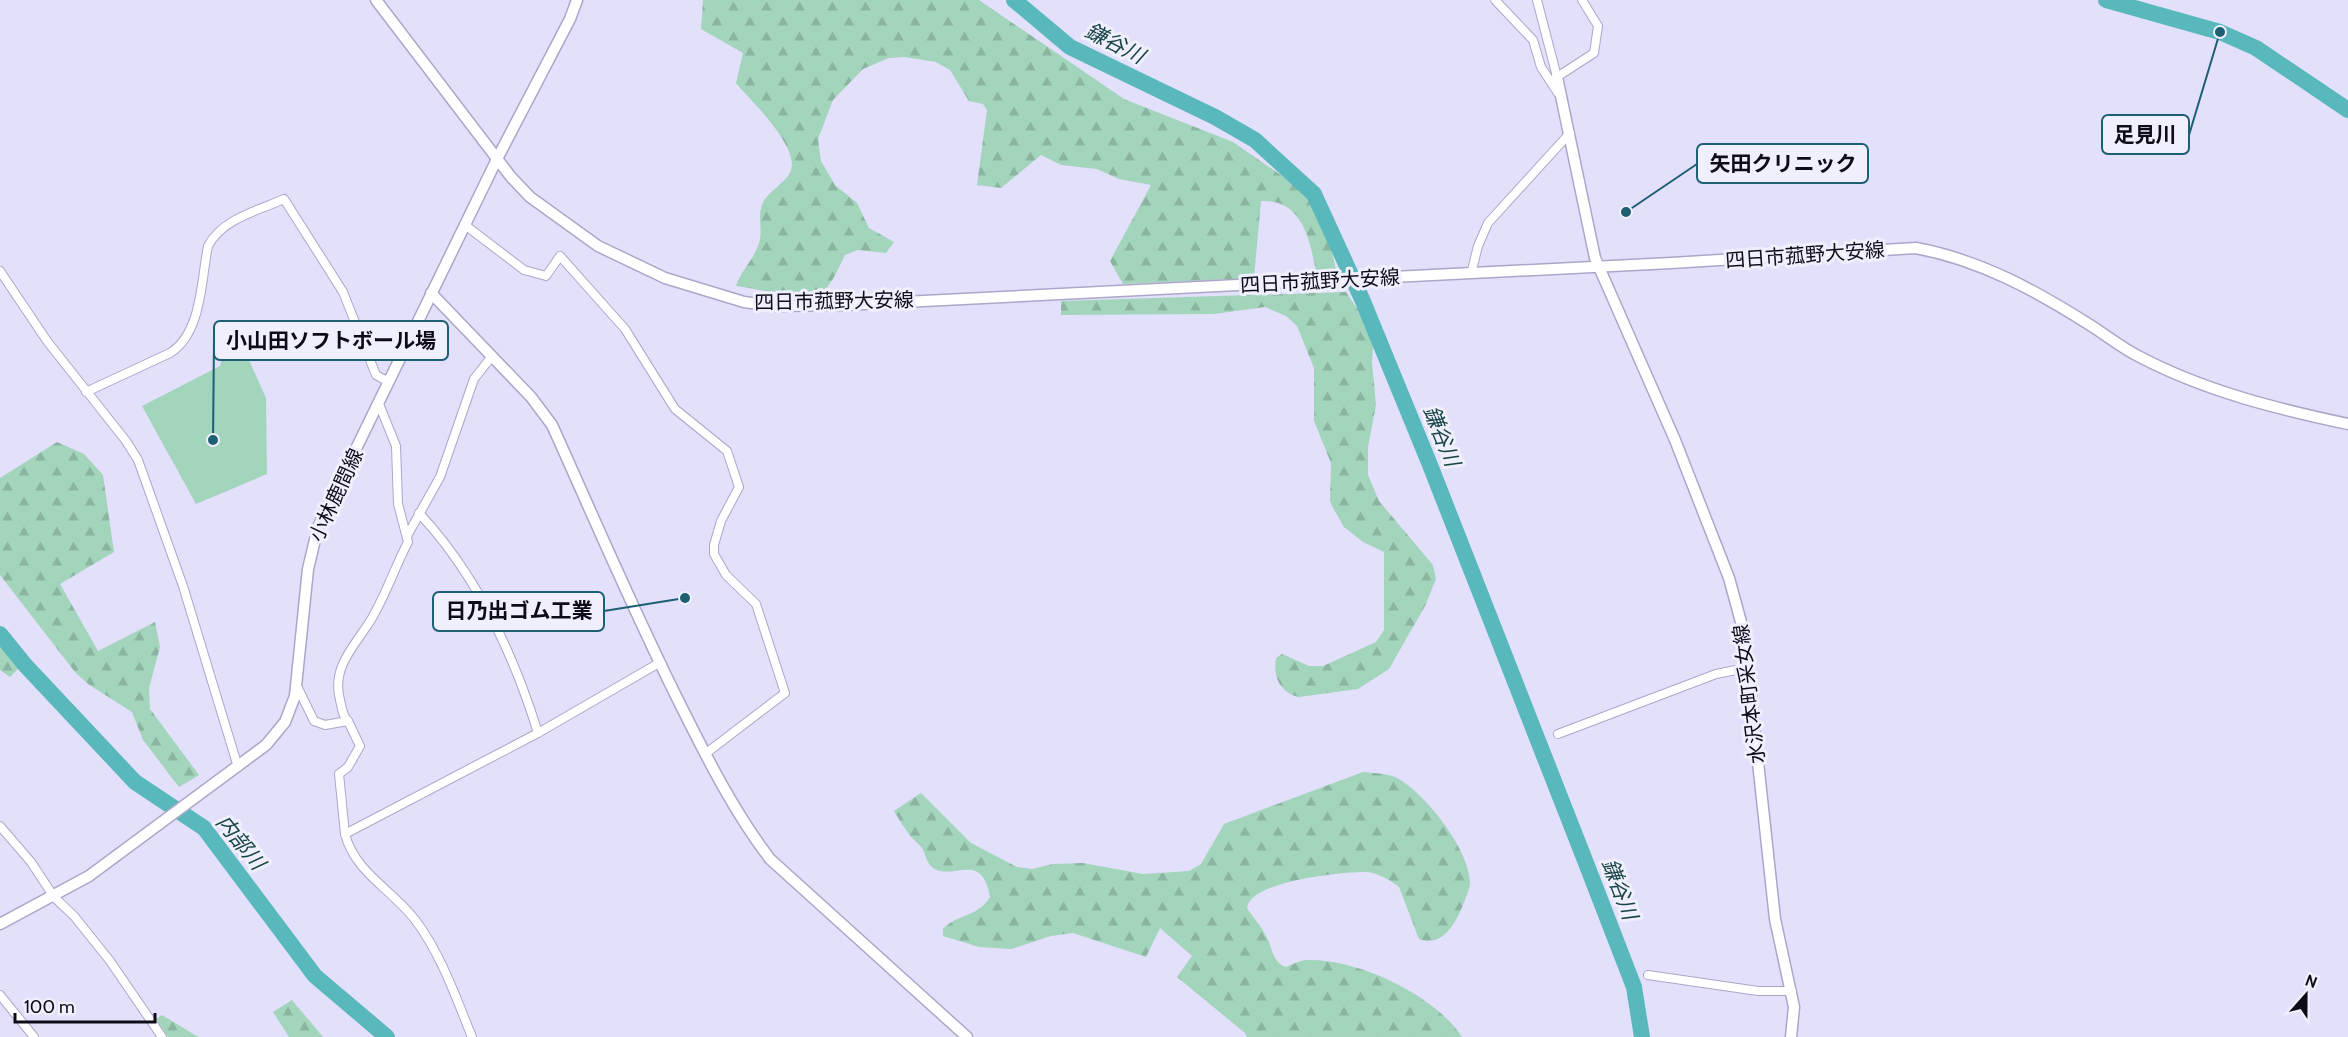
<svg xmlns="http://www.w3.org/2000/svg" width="2348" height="1037" font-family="Cabin,'Noto Sans JP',sans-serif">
	<defs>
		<pattern id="forest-firs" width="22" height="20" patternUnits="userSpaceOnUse" patternTransform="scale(1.5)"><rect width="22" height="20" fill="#a3d4bc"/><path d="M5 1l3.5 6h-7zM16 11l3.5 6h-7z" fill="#8bb5a1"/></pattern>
	</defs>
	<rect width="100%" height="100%" fill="#e3e0fc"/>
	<g fill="url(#forest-firs)">
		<path d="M703 0H979L1124 99 1233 142 1304 191 1328 235 1336 270 1316 272C1310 241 1303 199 1261 201L1254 278 1123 284 1110 261 1151 185 1119 179 1097 169 1061 165 1041 155 1001 188 977 185 987 110 983 104 969 101 950 70 936 62 904 57 889 58 863 69 833 100 818 139 821 161 835 185 857 203 869 228 894 242 886 253 858 250 845 255C839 267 833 283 823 291 808 302 754 288 736 286 741 271 753 260 758 246 764 232 757 218 762 205 767 191 787 183 791 170 799 146 751 101 736 83L743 53 701 29Z"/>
		<path d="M1346 292 1374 334 1372 362 1376 405 1368 447V475L1379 501 1433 565 1436 579 1425 606 1389 669 1358 689 1299 697C1279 692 1273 676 1276 658L1282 654 1309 666H1323L1376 642 1384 630V552L1363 542 1344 527 1333 508 1330 501 1331 463 1314 421V368L1297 326 1286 316 1265 307 1214 314 1061 315V301Z"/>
		<path d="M57 442 84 454 103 475 114 552 60 584 98 651 155 622 160 647 149 688 150 709 199 775 179 787 143 740 132 712 88 684 75 672 0 575V478Z"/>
		<path d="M0 635 24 663 10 677 0 670Z"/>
		<path d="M1363 772C1372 773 1386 773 1395 777 1424 791 1469 849 1470 882 1470 888 1467 894 1465 900 1457 920 1445 948 1419 939L1399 887C1391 880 1376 872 1365 872 1341 872 1250 881 1247 908 1253 917 1261 926 1266 936 1273 948 1271 960 1285 967 1292 965 1300 960 1307 960 1357 958 1435 995 1462 1037H1247L1245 1033 1177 977 1192 956 1160 928 1146 957 1073 933 1051 936 1011 949 979 947 943 936V929C958 913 977 918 990 897 982 849 953 882 933 868 926 863 926 854 922 848 919 844 915 841 912 838 905 830 899 819 894 811L921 793 971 843 1017 867 1032 869 1053 864 1083 863 1143 874 1189 871 1201 864 1224 824Z"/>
		<path d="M292 1000 323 1037H289L273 1012Z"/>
		<path d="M162 1015 195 1035 199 1037H168L156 1019Z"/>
	</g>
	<path fill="#a3d4bc" d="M229 328 235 329 266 398 267 474 196 504 142 406 220 366Z"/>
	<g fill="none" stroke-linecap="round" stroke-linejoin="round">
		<g stroke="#59b8bb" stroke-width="16">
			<path d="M1014 0 1070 47 1215 117 1255 140 1314 194 1362 299 1430 465 1586 863 1634 987 1642 1037"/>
			<path d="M2106 0 2220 32 2256 48 2348 110"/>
			<path d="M0 634 26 666 135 782 204 828 315 976 387 1037"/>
		</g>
		<defs>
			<g id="street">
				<path d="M1495 0 1533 40 1541 67 1558 93"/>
				<path d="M1537 0 1557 77 1594 53 1598 26 1582 0"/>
				<path d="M465 225 524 270 546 276 560 256 625 329 675 409 727 451 739 487 721 521 714 545V554L726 575 756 604 785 693 705 754"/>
				<path d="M0 271 47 341 126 441 138 460 183 586 238 767"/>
				<path d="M1471 274 1478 246 1488 223 1570 133"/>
				<path d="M86 392 170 353C202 333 201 280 208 246 222 219 257 211 284 199L343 292 376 375 389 382"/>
				<path d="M419 513C477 575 513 652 538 733"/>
				<path d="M407 536 440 477 474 379 492 356"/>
				<path d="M296 684 314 721 325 725 348 721C342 715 342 708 340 700 331 666 356 645 372 618 386 594 395 567 408 542L398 504 396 446 379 404"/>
				<path d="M1558 734 1716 674 1746 668"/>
				<path d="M0 826 31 862 54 897 74 916 110 961 162 1037"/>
				<path d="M345 834 339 774 348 767 360 746 348 721"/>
				<path d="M1648 975 1758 991H1792"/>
				<path d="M0 995 34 1037"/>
				<path d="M472 1037C456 998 442 956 416 921 393 890 355 873 345 834L538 733 659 663"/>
			</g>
			<g id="secondary">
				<path d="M376 0 511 177 530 197 598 246 665 278 744 302 774 306 844 305 1671 263 1916 248C1980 260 2035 290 2090 325 2106 335 2122 348 2140 357 2205 391 2277 409 2348 424"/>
				<path d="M1557 77 1595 258 1675 440 1729 578 1744 633 1775 919 1794 1007 1791 1037"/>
				<path d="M431 293 531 397 552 425C595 520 636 617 683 710 709 762 735 813 770 859L967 1037"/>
				<path d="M0 924 89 876 266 745 285 722 295 696 308 569 318 527 497 159 570 19 577 0"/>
			</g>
		</defs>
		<use href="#street" stroke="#aba7c8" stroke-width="10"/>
		<use href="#secondary" stroke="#aba7c8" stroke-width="13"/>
		<use href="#street" stroke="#fff" stroke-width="8"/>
		<use href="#secondary" stroke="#fff" stroke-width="10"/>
	</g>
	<g text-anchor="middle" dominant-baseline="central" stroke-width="6" stroke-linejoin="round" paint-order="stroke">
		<g font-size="20" fill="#0e0c17" stroke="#f0effd">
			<text transform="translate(1805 255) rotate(-4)">四日市菰野大安線</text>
			<text transform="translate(1320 281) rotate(-3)">四日市菰野大安線</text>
			<text transform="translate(834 301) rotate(-1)">四日市菰野大安線</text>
			<text transform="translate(336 495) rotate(-65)">小林鹿間線</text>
			<text transform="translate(1749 694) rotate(-97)">水沢本町采女線</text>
		</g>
		<g font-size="21" font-style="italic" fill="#194546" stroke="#f0effd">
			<text transform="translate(1115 43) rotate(27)">鎌谷川</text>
			<text transform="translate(1442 436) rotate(68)">鎌谷川</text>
			<text transform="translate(241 842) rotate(51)">内部川</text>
			<text transform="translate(1620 889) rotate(69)">鎌谷川</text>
		</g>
	</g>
	<path fill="none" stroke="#1d5f73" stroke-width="2" d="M2220 32L2189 135M1626 212L1697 164M213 440L214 340M685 598L604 611"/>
	<g fill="#1d5f73" stroke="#f0effd" stroke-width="2">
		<circle cx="2220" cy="32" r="6"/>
		<circle cx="1626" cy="212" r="6"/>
		<circle cx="213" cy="440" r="6"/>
		<circle cx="685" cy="598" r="6"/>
	</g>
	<g fill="#f0effd" stroke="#1d5f73" stroke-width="2">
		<rect x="2102" y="115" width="87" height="39" rx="6"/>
		<rect x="1697" y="144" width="171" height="39" rx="6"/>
		<rect x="214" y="321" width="234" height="39" rx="6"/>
		<rect x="433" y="592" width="171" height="39" rx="6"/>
	</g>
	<g font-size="21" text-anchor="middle" font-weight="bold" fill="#0e0c17">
		<text x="2145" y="142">足見川</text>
		<text x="1783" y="171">矢田クリニック</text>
		<text x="331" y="348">小山田ソフトボール場</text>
		<text x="519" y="618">日乃出ゴム工業</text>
	</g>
	<g transform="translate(2306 995) rotate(21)" stroke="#f0effd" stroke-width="4.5" paint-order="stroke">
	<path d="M0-4.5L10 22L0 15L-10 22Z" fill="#0e0c17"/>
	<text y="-9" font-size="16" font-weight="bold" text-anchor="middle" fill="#0e0c17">N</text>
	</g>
	<path d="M15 1013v9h140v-9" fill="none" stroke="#0e0c17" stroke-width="3"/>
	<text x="24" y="1013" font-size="18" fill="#0e0c17" stroke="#f0effd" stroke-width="4.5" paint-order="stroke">100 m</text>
</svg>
